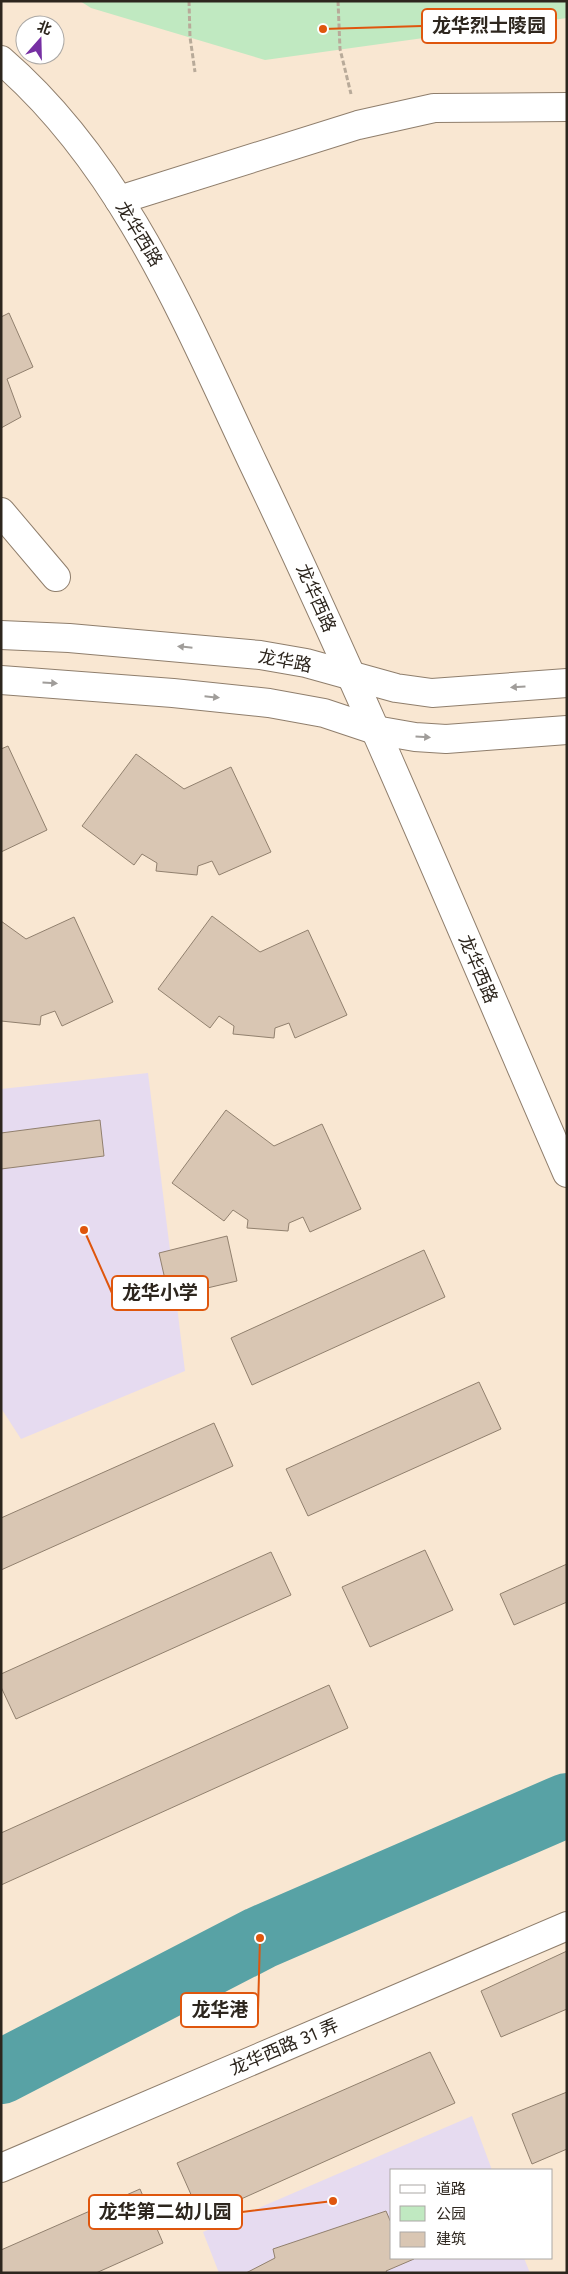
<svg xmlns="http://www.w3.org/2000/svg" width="568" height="2274" font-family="Figtree,'Noto Sans SC',sans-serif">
	<rect width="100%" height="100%" fill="#f9e7d2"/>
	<g fill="#e6dbf0">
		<path d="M148 1073 185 1371 21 1439 1 1408V1089Z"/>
		<path d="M472 2116 492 2170H392V2258H524L530 2273H219L203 2232Z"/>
	</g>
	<path fill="#c0e9c1" d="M80 1H567V18L265 60 91 8Z"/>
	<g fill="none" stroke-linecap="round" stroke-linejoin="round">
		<path stroke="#58a2a5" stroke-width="64" d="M1 2072 260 1938 567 1805"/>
	</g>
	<g fill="#d9c6b3" stroke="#91806e">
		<path d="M9 313 33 367 7 379 21 417 1 428V317Z"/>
		<path d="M8 746 47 830 1 852V749Z"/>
		<path d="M136 754 184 789 231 767 271 852 219 875 212 861 198 866 197 875 156 871 157 863 142 854 134 865 82 826Z"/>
		<path d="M212 916 260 952 308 930 347 1015 295 1038 289 1023 275 1028 274 1038 233 1034 234 1026 219 1016 210 1028 158 989Z"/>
		<path d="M74 917 113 1002 62 1026 55 1011 41 1016 40 1025 1 1021V921L26 939Z"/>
		<path d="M226 1110 274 1146 322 1124 361 1209 310 1232 303 1217 289 1223 288 1231 247 1228 248 1220 233 1210 224 1221 172 1183Z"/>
		<path d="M100 1120 104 1156 1 1169V1133Z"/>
		<path d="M227 1236 237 1281 169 1297 159 1253Z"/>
		<path d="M424 1250 445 1297 252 1385 231 1338Z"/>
		<path d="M479 1382 501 1429 308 1516 286 1469Z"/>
		<path d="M214 1423 233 1466 1 1570V1518Z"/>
		<path d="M425 1550 453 1610 370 1647 342 1587Z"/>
		<path d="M271 1552 291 1595 16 1719 1 1687V1674Z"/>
		<path d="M567 1564V1602L514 1625 500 1594Z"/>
		<path d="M329 1685 348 1728 1 1885V1833Z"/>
		<path d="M567 1951V2009L501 2037 481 1991Z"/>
		<path d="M430 2052 455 2103 201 2217 177 2163Z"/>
		<path d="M567 2092V2149L532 2164 512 2114Z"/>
		<path d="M140 2189 163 2243 96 2273H1V2250Z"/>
		<path d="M386 2211 392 2225V2258H413L414 2259 386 2271 387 2273H246L275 2258 273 2249Z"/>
	</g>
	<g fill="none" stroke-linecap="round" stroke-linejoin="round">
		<defs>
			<path id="pedestrian" d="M119 200 358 125 434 108 567 107"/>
			<g id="minor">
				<path d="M1 512 56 577"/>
				<path d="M1 2168 567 1926"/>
			</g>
			<path id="tertiary" d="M1 60C123 165 186 321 253 463 365 697 464 936 567 1173"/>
			<g id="secondary">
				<path d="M1 635 69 638 260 655 306 663 396 688 432 693 567 683"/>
				<path d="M1 680 173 693 269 703 324 713 375 730 415 737 446 739 567 730"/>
			</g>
		</defs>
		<use href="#pedestrian" stroke="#8f7e6c" stroke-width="30"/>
		<use href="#minor" stroke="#8f7e6c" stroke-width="30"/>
		<use href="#tertiary" stroke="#8f7e6c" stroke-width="30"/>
		<use href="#secondary" stroke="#8f7e6c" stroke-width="30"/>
		<g stroke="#b8aa99" stroke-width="3" stroke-dasharray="5 2.5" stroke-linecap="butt">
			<path d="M189 1 190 37 195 72"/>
			<path d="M338 1 340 49 351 94"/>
		</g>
		<use href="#pedestrian" stroke="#fff" stroke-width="28"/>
		<use href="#minor" stroke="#fff" stroke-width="28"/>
		<use href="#tertiary" stroke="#fff" stroke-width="28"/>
		<use href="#secondary" stroke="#fff" stroke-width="28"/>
	</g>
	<defs><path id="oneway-solid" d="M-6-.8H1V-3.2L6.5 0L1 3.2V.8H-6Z" transform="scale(1.25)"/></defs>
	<g fill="#a09d9a">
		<use href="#oneway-solid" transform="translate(185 647) rotate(-174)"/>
		<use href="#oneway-solid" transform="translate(50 683) rotate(3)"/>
		<use href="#oneway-solid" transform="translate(518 687) rotate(176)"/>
		<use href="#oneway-solid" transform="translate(212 697) rotate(6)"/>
		<use href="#oneway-solid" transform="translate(423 737) rotate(4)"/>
	</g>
	<g text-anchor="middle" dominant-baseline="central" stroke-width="4.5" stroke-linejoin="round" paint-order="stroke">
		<g font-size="18" fill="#2d261e" stroke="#fff">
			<text transform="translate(139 234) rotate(59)">龙华西路</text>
			<text transform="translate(316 598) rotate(66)">龙华西路</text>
			<text transform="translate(285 661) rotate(11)">龙华路</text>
			<text transform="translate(478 969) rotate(67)">龙华西路</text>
			<text transform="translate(284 2047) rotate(-23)">龙华西路 31 弄</text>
		</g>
	</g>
	<path fill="none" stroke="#df560d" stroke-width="2" d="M323 29L422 26M84 1230L112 1293M260 1938L258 2010M333 2201L242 2212"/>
	<g fill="#df560d" stroke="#fff" stroke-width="2">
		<circle cx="323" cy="29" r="5"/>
		<circle cx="84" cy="1230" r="5"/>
		<circle cx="260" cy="1938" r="5"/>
		<circle cx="333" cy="2201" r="5"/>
	</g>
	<g fill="#fff" stroke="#df560d" stroke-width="2">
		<rect x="422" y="9" width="134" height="34" rx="5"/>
		<rect x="112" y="1276" width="96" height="34" rx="5"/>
		<rect x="181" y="1993" width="77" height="34" rx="5"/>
		<rect x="89" y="2195" width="153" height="34" rx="5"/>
	</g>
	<g font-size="19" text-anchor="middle" font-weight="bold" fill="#2d261e">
		<text x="489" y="32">龙华烈士陵园</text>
		<text x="160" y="1299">龙华小学</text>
		<text x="220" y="2016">龙华港</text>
		<text x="165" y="2218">龙华第二幼儿园</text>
	</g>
	<rect width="568" height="2274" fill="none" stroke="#2d261e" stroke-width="5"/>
	<rect x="390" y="2169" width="162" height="90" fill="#ffffff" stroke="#aba8a5"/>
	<rect x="400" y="2185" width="25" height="8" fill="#ffffff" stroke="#aba8a5"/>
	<text x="436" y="2194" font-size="15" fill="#2d261e">道路</text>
	<rect x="400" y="2206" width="25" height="15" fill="#c0e9c1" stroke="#aba8a5"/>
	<text x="436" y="2219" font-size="15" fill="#2d261e">公园</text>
	<rect x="400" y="2232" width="25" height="15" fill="#d9c6b3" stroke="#aba8a5"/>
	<text x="436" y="2244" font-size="15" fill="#2d261e">建筑</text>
	<g transform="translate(40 40) rotate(20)"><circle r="24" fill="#ffffff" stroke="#aba8a5"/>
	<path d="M0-4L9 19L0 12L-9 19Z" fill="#762fa3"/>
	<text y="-8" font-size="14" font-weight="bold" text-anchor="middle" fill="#2d261e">北</text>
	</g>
</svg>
